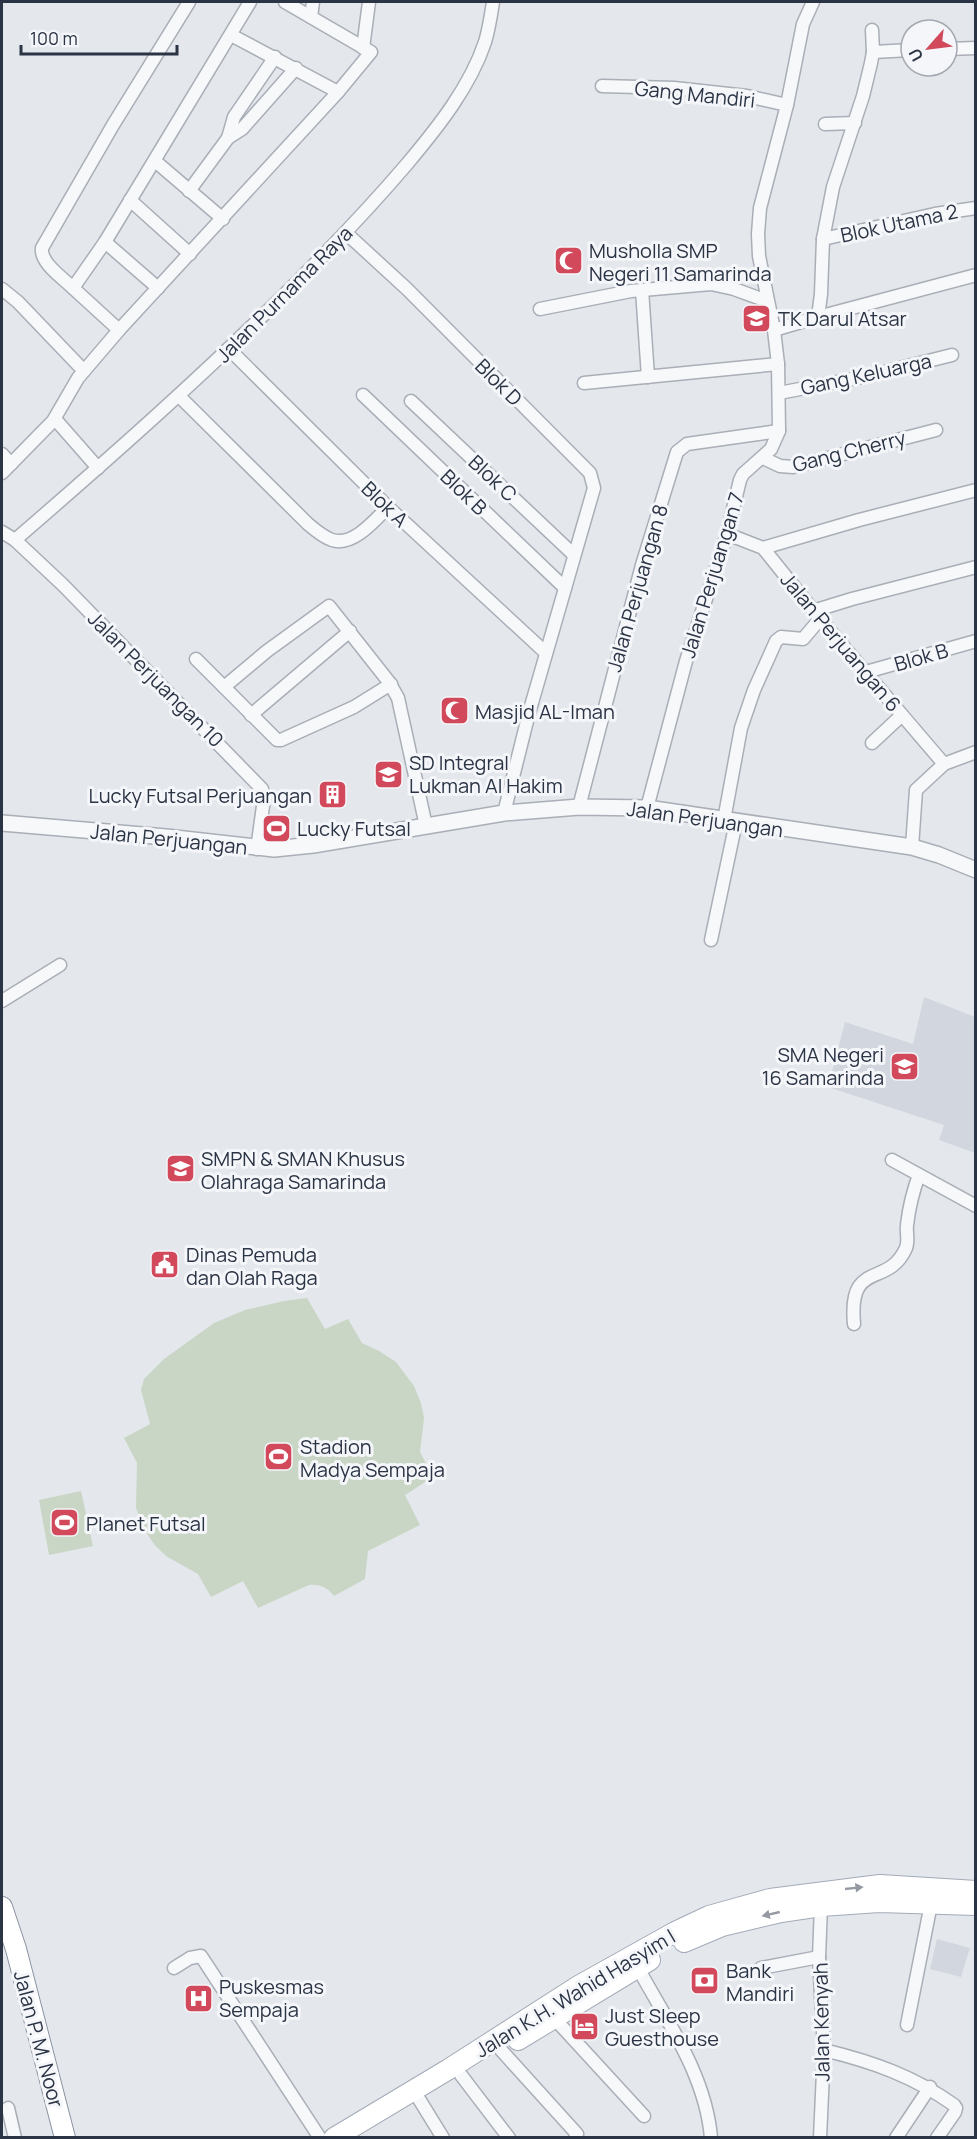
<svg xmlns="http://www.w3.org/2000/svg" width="977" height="2139" font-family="Manrope,sans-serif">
	<rect width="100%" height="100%" fill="#e4e7ec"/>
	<g fill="#d2d6de">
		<path d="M924 997 975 1017V1153L939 1140 944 1125 828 1087 845 1022 913 1044Z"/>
		<path d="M937 1939 970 1948 961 1977 930 1969Z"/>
	</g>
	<g fill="#c9d6c5">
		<path d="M286 818 288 836 265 838 266 821Z"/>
		<path d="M307 1298 325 1329 348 1319 362 1343 379 1351 396 1362 414 1386 421 1403 424 1418 420 1452 433 1477 405 1495 420 1525 368 1551 365 1579 334 1596C327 1587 320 1584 309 1585L258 1608 243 1581 211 1597 198 1574 166 1556 154 1544 146 1532 136 1508 137 1463 124 1438 150 1424 141 1390 144 1379 164 1359 214 1323 245 1310 284 1301Z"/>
		<path d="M81 1491 93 1546 49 1555 39 1500Z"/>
	</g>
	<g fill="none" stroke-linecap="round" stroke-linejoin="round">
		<defs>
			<g id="minor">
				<path d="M285 2 371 52 338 92"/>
				<path d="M311 17 313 2"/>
				<path d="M363 48 369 2"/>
				<path d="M947 49 976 48"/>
				<path d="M873 52 911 50"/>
				<path d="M602 86 674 88 747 96 787 105"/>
				<path d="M825 124 855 123"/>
				<path d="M228 138 234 117 275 57"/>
				<path d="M155 161 223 219"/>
				<path d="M189 191 228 138 242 129 296 68"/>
				<path d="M130 200 190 254"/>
				<path d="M346 233 407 289 590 473 594 488 529 713 504 813"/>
				<path d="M823 239 935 214 976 208"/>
				<path d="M105 242 158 288"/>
				<path d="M73 288C63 278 40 263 42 248L113 125 189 2"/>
				<path d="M2 289 18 302 84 371"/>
				<path d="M642 290 648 377"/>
				<path d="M540 309 631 291 711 284 734 289 767 301"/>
				<path d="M818 317 821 294 823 239 833 187 863 96 871 63 873 52 872 30"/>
				<path d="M119 330 338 92 231 35"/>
				<path d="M774 330 818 317 976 275"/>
				<path d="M229 349 388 507 546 653"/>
				<path d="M584 383 778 364"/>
				<path d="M779 393 868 376 952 355"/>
				<path d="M363 395 565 588"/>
				<path d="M179 396 308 524C315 530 323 537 332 540 353 547 375 520 388 507"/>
				<path d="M411 401 574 555"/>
				<path d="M55 419 98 468"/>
				<path d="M2 454 11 464"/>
				<path d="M763 458 780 466 793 467 936 430"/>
				<path d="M2 473 53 421 78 378 119 330 73 288 105 242 250 2"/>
				<path d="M2 532 15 540 63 585 262 789 264 799 257 849"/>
				<path d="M727 534 763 548 820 619 944 764"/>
				<path d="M15 540C111 457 206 373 296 283 335 244 372 205 407 164 438 127 470 87 485 42 489 29 491 15 493 2"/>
				<path d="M763 548 859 520 976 490"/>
				<path d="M813 611 852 599 976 567"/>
				<path d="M196 659 277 740H281L354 707 391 684"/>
				<path d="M866 672 976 641"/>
				<path d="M224 687 267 651 329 606 389 682 398 698 426 826"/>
				<path d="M251 715 350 631"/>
				<path d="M872 743 902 715"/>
				<path d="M579 807 642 565 677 452 687 444 779 431"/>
				<path d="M647 808 686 661 727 534 740 480 743 474 771 449 779 431 778 364 774 330 759 256 758 234 760 208 787 105 803 24 813 2"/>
				<path d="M724 820 741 728 754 690 772 650 776 641 781 637 803 639 820 619"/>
				<path d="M912 847 916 790 944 764 976 752"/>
				<path d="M711 940 736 822"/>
				<path d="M2 1001 60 965"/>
				<path d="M892 1160 976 1206"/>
				<path d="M854 1324C848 1258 888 1289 906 1248 909 1241 906 1232 907 1225 909 1208 913 1191 919 1175"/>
				<path d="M174 1968 190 1958 201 1956 320 2138"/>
				<path d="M638 1968C667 2021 706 2076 711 2138"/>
				<path d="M761 1968 819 1957"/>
				<path d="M554 2018 644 2116"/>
				<path d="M907 2025 931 1904"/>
				<path d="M501 2050 577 2134 575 2138"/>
				<path d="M824 2050C873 2062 913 2076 954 2105L956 2108 955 2112 937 2138"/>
				<path d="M461 2075 509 2138"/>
				<path d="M419 2099 443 2138"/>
				<path d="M8 2108 15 2138"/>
				<path d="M820 2138 824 2050 819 1957 821 1906"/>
				<path d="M896 2138 930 2087"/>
			</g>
			<path id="tertiary" d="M2 823 166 837 274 849 313 845 504 813 579 807 647 808 912 847 939 855 976 870"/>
			<g id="primary">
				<path d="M684 1942 722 1926 781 1912 821 1906 879 1902 976 1905"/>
				<path d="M518 2040 650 1960"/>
				<path d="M334 2138 449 2069 580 1985 675 1932 709 1916 770 1899 880 1885 976 1891"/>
			</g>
			<path id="trunk" d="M2 1907 16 1949 65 2138"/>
		</defs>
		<use href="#minor" stroke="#a9aeb7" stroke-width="15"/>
		<use href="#tertiary" stroke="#a9aeb7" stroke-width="18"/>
		<use href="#primary" stroke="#a3abb8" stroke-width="22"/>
		<use href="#trunk" stroke="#8b94a3" stroke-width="22"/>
		<use href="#minor" stroke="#f7f8fa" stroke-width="12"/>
		<use href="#tertiary" stroke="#f7f8fa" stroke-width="15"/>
		<use href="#primary" stroke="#fff" stroke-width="20"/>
		<use href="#trunk" stroke="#fff" stroke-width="20"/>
	</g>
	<defs><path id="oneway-solid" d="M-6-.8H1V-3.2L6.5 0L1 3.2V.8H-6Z" transform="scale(1.5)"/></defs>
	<g fill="#959aa2">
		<use href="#oneway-solid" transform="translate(854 1888) rotate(-6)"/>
		<use href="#oneway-solid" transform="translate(771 1914) rotate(167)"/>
	</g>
	<defs>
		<symbol id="mosque-square" viewBox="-11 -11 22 22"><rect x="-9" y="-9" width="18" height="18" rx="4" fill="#d1495b" stroke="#f4f6f9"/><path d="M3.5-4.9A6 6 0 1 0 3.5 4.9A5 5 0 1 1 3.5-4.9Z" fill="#fff"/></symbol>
		<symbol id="school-square" viewBox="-11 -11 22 22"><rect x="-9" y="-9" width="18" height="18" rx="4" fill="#d1495b" stroke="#f4f6f9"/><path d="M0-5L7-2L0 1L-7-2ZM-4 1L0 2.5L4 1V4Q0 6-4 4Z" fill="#fff"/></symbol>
		<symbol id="building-square" viewBox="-11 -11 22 22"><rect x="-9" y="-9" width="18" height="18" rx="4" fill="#d1495b" stroke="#f4f6f9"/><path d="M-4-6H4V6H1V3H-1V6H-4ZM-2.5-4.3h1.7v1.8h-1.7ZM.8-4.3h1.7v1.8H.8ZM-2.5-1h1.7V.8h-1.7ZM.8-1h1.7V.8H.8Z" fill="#fff"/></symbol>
		<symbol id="stadium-square" viewBox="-11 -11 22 22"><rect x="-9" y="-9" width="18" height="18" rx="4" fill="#d1495b" stroke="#f4f6f9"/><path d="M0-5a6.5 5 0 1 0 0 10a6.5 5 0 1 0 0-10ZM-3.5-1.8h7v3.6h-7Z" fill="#fff"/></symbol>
		<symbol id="civic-square" viewBox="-11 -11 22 22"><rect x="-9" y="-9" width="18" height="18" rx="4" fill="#d1495b" stroke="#f4f6f9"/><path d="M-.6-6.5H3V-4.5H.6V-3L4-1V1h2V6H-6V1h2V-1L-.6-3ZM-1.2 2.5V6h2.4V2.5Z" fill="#fff"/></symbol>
		<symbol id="bank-square" viewBox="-11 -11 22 22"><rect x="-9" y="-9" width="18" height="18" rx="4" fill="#d1495b" stroke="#f4f6f9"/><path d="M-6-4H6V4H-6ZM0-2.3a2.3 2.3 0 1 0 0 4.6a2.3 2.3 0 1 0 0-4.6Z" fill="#fff"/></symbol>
		<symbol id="hospital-square" viewBox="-11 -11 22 22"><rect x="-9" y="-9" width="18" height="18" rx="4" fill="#d1495b" stroke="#f4f6f9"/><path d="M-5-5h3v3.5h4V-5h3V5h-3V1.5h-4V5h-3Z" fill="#fff"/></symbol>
		<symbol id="hotel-square" viewBox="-11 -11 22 22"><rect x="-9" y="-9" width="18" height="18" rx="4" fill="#d1495b" stroke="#f4f6f9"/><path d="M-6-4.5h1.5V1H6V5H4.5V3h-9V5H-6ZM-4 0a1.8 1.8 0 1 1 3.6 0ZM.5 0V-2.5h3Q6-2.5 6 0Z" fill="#fff"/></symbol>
	</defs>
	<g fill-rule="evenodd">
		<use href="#mosque-square" x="552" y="244" width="33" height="33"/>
		<use href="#school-square" x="740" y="302" width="33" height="33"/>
		<use href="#mosque-square" x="438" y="694" width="33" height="33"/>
		<use href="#school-square" x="372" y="758" width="33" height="33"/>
		<use href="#building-square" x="316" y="778" width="33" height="33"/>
		<use href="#stadium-square" x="260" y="812" width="33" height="33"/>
		<use href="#school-square" x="888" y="1050" width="33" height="33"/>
		<use href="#school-square" x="164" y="1152" width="33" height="33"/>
		<use href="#civic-square" x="148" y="1248" width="33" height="33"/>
		<use href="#stadium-square" x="262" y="1440" width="33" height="33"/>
		<use href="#stadium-square" x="48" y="1506" width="33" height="33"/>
		<use href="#bank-square" x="688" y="1964" width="33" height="33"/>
		<use href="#hospital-square" x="182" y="1982" width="33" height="33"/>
		<use href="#hotel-square" x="568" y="2010" width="33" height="33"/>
	</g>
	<g text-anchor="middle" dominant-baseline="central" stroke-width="6" stroke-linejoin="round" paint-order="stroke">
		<g font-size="20" fill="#2b3445" stroke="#f4f6f9">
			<text transform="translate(695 94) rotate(6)">Gang Mandiri</text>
			<text transform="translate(899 223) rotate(-12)">Blok Utama 2</text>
			<text transform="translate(284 294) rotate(-45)">Jalan Purnama Raya</text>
			<text transform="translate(866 374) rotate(-12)">Gang Keluarga</text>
			<text transform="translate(499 382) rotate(45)">Blok D</text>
			<text transform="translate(849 451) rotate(-14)">Gang Cherry</text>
			<text transform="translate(493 478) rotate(43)">Blok C</text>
			<text transform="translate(464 492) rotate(44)">Blok B</text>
			<text transform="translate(385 504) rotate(44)">Blok A</text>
			<text transform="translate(712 575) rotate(-73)">Jalan Perjuangan 7</text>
			<text transform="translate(637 588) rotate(-74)">Jalan Perjuangan 8</text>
			<text transform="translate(841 642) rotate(50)">Jalan Perjuangan 6</text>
			<text transform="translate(921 657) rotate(-16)">Blok B</text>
			<text transform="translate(156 679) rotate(45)">Jalan Perjuangan 10</text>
			<text transform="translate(705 819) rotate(8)">Jalan Perjuangan</text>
			<text transform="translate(169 839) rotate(6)">Jalan Perjuangan</text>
			<text transform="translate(575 1993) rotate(-31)">Jalan K.H. Wahid Hasyim I</text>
			<text transform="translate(821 2022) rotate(-91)">Jalan Kenyah</text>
			<text transform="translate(39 2039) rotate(75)">Jalan P. M. Noor</text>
		</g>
		<g font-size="20" fill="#2b3445" stroke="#f4f6f9" text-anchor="start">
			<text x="589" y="250">Musholla SMP<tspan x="589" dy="23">Negeri 11 Samarinda</tspan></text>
			<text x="778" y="318">TK Darul Atsar</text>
			<text x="475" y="711">Masjid AL-Iman</text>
			<text x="409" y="762">SD Integral<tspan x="409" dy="23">Lukman Al Hakim</tspan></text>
			<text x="312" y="795" text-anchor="end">Lucky Futsal Perjuangan</text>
			<text x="297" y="828">Lucky Futsal</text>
			<text x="884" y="1054" text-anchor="end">SMA Negeri<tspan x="884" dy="23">16 Samarinda</tspan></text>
			<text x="201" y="1158">SMPN &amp; SMAN Khusus<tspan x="201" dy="23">Olahraga Samarinda</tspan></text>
			<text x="186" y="1254">Dinas Pemuda<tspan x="186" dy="23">dan Olah Raga</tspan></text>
			<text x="300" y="1446">Stadion<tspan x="300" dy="23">Madya Sempaja</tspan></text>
			<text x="86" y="1523">Planet Futsal</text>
			<text x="726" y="1970">Bank<tspan x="726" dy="23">Mandiri</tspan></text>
			<text x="219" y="1986">Puskesmas<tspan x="219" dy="23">Sempaja</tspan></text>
			<text x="605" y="2015">Just Sleep<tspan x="605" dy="23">Guesthouse</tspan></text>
		</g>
	</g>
	<rect width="977" height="2139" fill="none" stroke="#2b3445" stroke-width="6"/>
	<g transform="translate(929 48) rotate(242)"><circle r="28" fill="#f4f6f9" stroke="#a4a8b1" stroke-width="1.5"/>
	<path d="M0-4.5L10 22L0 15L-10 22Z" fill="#d1495b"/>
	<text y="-9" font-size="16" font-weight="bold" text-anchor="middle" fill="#2b3445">U</text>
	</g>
	<path d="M21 45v9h156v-9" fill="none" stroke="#2b3445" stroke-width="3"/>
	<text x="30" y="45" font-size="18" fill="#2b3445" stroke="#f4f6f9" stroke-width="4.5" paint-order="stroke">100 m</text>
</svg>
